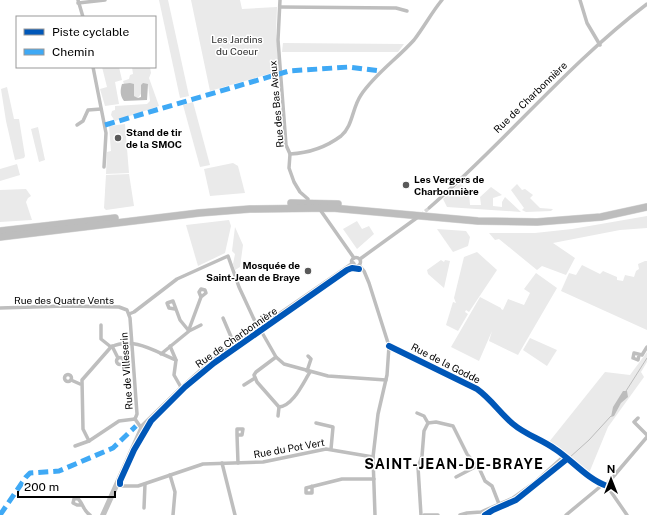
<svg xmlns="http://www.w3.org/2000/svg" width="647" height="515" font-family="'Public Sans',sans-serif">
	<rect width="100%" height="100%" fill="#fff"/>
	<g fill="#eaeaea">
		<path d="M159 0H168L189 96 180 98Z"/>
		<path d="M191 0H240L242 9 277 7 276 33 279 71 210 91Z"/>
		<path d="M283 43 404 44 398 52H282Z"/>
		<path d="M102 67H119L122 80 115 82 119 104 105 106 100 89 107 87Z"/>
		<path d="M132 67H150L151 73 149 78 159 106 115 121 111 115 112 111 115 110V106L147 104 150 101 148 84 138 98 134 96V84H124L123 81 129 79 130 75 133 74Z"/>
		<path d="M7 87 14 119H19L25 156 24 158 15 160 6 121 1 89Z"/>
		<path d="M193 102 210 165 200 167 183 105Z"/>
		<path d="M125 124 129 173 106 174 107 152 111 151 109 126Z"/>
		<path d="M38 127 45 160 39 162 31 129Z"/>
		<path d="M233 163 238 166 245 193 210 196 204 169Z"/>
		<path d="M17 164 20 175 0 181V169Z"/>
		<path d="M129 174 134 206 106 210 104 208 106 175Z"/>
		<path d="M460 183 469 192 470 205H481L480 197 491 187 502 195 493 198V206L502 207V202L505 197 521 212 447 207 443 199Z"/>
		<path d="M517 184 522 190 525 189 533 195 530 198 540 208 553 209 551 211 526 212 522 210 524 208 511 190Z"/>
		<path d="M26 189 31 196 28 198 26 202 32 220 0 222V190Z"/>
		<path d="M647 216V228L620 230 553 243 575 258 566 275 542 266 537 270 499 239 495 240 489 233H535L572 229Z"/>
		<path d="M229 220 231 226 225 253 198 266 186 225Z"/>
		<path d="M357 221 362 229 369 226 374 234 357 249 343 229Z"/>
		<path d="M235 227 243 245 240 267 235 270 233 264 235 254 232 251Z"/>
		<path d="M437 229 466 231 470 237 468 246 453 252Z"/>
		<path d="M477 252 497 270 469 312 466 310 465 312 468 314 458 331 446 325 453 302 456 303 454 298 464 257Z"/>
		<path d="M441 260 444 262 445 260 450 261 444 288 428 274 427 270Z"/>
		<path d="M645 261H647V330L561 291 569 273 576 275 582 265 600 274 603 271 617 277V280L623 281 625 275 634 277 636 271 639 269 638 264Z"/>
		<path d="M536 273 557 288 518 355 489 341 492 331 479 361 451 347 480 297 501 308V309L503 310 508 299 524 305 530 293 524 289Z"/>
		<path d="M530 338 557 350 547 366 523 350Z"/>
		<path d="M647 352V362L641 372 644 377 608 427 589 473 549 442 605 372 630 375Z"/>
	</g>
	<g fill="#bcbcbc">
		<path d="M130 83 134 84V96L138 98 141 97V85L143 83 148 84 147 100 124 101C120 96 120 90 122 84Z"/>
		<path d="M623 391H627L628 397 621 403 614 416 611 417 613 407Z"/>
	</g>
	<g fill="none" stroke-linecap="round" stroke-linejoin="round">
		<g stroke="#bcbcbc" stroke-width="1">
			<path d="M626 391 647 358"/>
			<path d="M569 458 589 440 611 416"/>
		</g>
		<path stroke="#d9d9d9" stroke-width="3.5" stroke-dasharray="3.5 2" stroke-linecap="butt" d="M421 215 429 208"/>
		<defs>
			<g id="highway">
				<path d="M291 203 338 204"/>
				<path d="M0 231 115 218"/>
				<path d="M0 237 199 213 250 209 332 208 478 221 537 222 601 217 647 207"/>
			</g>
		</defs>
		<use href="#highway" stroke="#dbdbdb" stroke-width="8"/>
		<g stroke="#bebebe" stroke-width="3.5">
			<path d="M78 0 83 17"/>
			<path d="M280 0 278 40 286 145 290 154 289 168 294 182 300 192 308 199"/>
			<path d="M580 0 587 23 600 45"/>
			<path d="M78 3 105 0"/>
			<path d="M280 7 396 8 407 11"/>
			<path d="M93 67 106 133 104 167"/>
			<path d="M77 125 83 121 88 110 101 109"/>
			<path d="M290 154C309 153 325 148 341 136 353 126 352 108 361 95 375 74 397 59 414 40 424 27 432 12 442 0"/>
			<path d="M429 208C504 143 568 64 647 4"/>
			<path d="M321 211 354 258"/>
			<circle cx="356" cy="262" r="4.5"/>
			<path d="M360 259 418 217"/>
			<path d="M359 265 364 271 369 283 389 346 387 375 378 414 373 457 375 515"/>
			<path d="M0 308 65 306 119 307 127 310 130 318 137 414 135 419"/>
			<path d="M175 309 169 308 167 303 173 301 180 320 189 331 201 325"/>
			<path d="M129 314 134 312 177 279 228 256 239 287 259 330"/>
			<path d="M223 318 235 346"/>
			<path d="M101 325V339L111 347"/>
			<path d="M260 329 276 357 284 364 328 376 386 380"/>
			<path d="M112 346 118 358"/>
			<path d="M170 346 176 360"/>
			<path d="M389 346 477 389 486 395 511 423 523 432 555 449 577 467 607 486 627 515"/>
			<path d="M161 354 188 332 201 297 206 293 205 290 201 289 199 292 201 297"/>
			<path d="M639 355 638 360 633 358 634 353 642 355 647 347"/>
			<path d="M276 357 256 372 254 375 257 382 279 407C293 406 303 383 310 372"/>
			<circle cx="120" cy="361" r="3.5"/>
			<path d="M307 371 311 359 308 356"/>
			<circle cx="68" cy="378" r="3.5"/>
			<path d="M71 380 80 384"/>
			<path d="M244 385 255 378"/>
			<path d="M417 413 424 416 428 423"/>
			<path d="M278 416 279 407"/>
			<path d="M638 418 634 422 647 435"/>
			<path d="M135 419 119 421 89 441 83 429 82 380 111 347C133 336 156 352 176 360L174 375 182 389"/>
			<path d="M135 419 142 429"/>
			<path d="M316 423 333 427 331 449"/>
			<path d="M237 435V429H243L242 435H237L238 463"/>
			<path d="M75 446 89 441"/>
			<path d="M222 463 235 515"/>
			<path d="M170 475 175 492 173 515"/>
			<path d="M456 477 477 466"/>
			<path d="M116 486H138L203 464 263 462 326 449 373 457"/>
			<path d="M312 486V493H306V488L342 479H374"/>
			<path d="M82 505H77L73 503 74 499 77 498C83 502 83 511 90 515"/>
			<path d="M144 508 145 484"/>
			<path d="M421 515 418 467 422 456 424 431 428 423 436 422 453 426 467 454 480 470 485 481 492 486 499 504"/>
			<path d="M424 515H438"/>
			<path d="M460 515 467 513 481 512 513 498 534 483 564 456"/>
			<path d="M566 515 601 486 607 484 647 437"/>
		</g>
		<path stroke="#c1c1c1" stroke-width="5.5" d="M103 515 143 426 181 389 211 362 353 264"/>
		<use href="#highway" stroke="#bdbdbd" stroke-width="7"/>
		<g stroke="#3fa9f5" stroke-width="5" stroke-dasharray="10 5" stroke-linecap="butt">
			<path d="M105 125 289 71 349 67 380 71"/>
			<path d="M0 515 26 477 30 473 59 471 113 448 136 426"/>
		</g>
		<defs>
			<g id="cycleway">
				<path d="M389 346 477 389C491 399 500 413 513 424 526 435 541 439 555 449 572 460 587 479 607 486"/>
				<path d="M120 484V481L134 450 151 421 185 387 214 363 347 270 352 268 359 269"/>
				<path d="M485 515 493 510 516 500 567 459"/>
			</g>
		</defs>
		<use href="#cycleway" stroke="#fff" stroke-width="8"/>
		<use href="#cycleway" stroke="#0057b8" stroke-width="6"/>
	</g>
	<g fill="#595959" stroke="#fff" stroke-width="1.5">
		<circle cx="118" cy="138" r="4"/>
		<circle cx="406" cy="185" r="4"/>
		<circle cx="308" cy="271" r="4"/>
	</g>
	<g text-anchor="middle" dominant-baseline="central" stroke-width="3" stroke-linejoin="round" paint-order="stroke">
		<g font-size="10" fill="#2f2f2f" stroke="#fff">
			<text x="237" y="39">Les Jardins<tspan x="237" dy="12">du Coeur</tspan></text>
		</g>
		<g font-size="10" fill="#000" stroke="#fff">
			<text transform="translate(530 97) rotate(-44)">Rue de Charbonnière</text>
			<text transform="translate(276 104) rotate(-95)">Rue des Bas Avaux</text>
			<text x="64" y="300">Rue des Quatre Vents</text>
			<text transform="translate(236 337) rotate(-35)">Rue de Charbonnière</text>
			<text transform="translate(446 363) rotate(27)">Rue de la Godde</text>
			<text transform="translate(126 371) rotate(-94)">Rue de Villeserin</text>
			<text transform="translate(289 448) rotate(-10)">Rue du Pot Vert</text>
		</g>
		<g font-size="10" font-weight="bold" fill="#000" stroke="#fff" text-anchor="start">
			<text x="126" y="132">Stand de tir<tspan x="126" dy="12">de la SMOC</tspan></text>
			<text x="414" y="179">Les Vergers de<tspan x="414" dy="12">Charbonnière</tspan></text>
			<text x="300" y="265" text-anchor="end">Mosquée de<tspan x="300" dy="12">Saint-Jean de Braye</tspan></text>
		</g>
		<g font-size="14" font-weight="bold" letter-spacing="1" fill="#000" stroke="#fff">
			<text x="454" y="464">SAINT-JEAN-DE-BRAYE</text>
		</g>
	</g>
	<rect x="16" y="16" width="140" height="52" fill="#ffffff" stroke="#999999"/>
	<rect x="24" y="29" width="20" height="6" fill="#0057b8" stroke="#999999"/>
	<text x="52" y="36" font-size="12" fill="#000000">Piste cyclable</text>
	<rect x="24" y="49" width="20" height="6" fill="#3fa9f5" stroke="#999999"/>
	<text x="52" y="56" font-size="12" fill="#000000">Chemin</text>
	<g transform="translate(611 479)" stroke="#ffffff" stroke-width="3" paint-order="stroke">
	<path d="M0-3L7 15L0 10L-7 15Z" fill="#000000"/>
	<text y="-6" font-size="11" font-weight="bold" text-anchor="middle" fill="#000000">N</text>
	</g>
	<path d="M18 491v6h97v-6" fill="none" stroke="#000000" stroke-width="2"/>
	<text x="24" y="491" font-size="12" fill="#000000" stroke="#ffffff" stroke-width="3" paint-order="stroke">200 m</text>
</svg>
